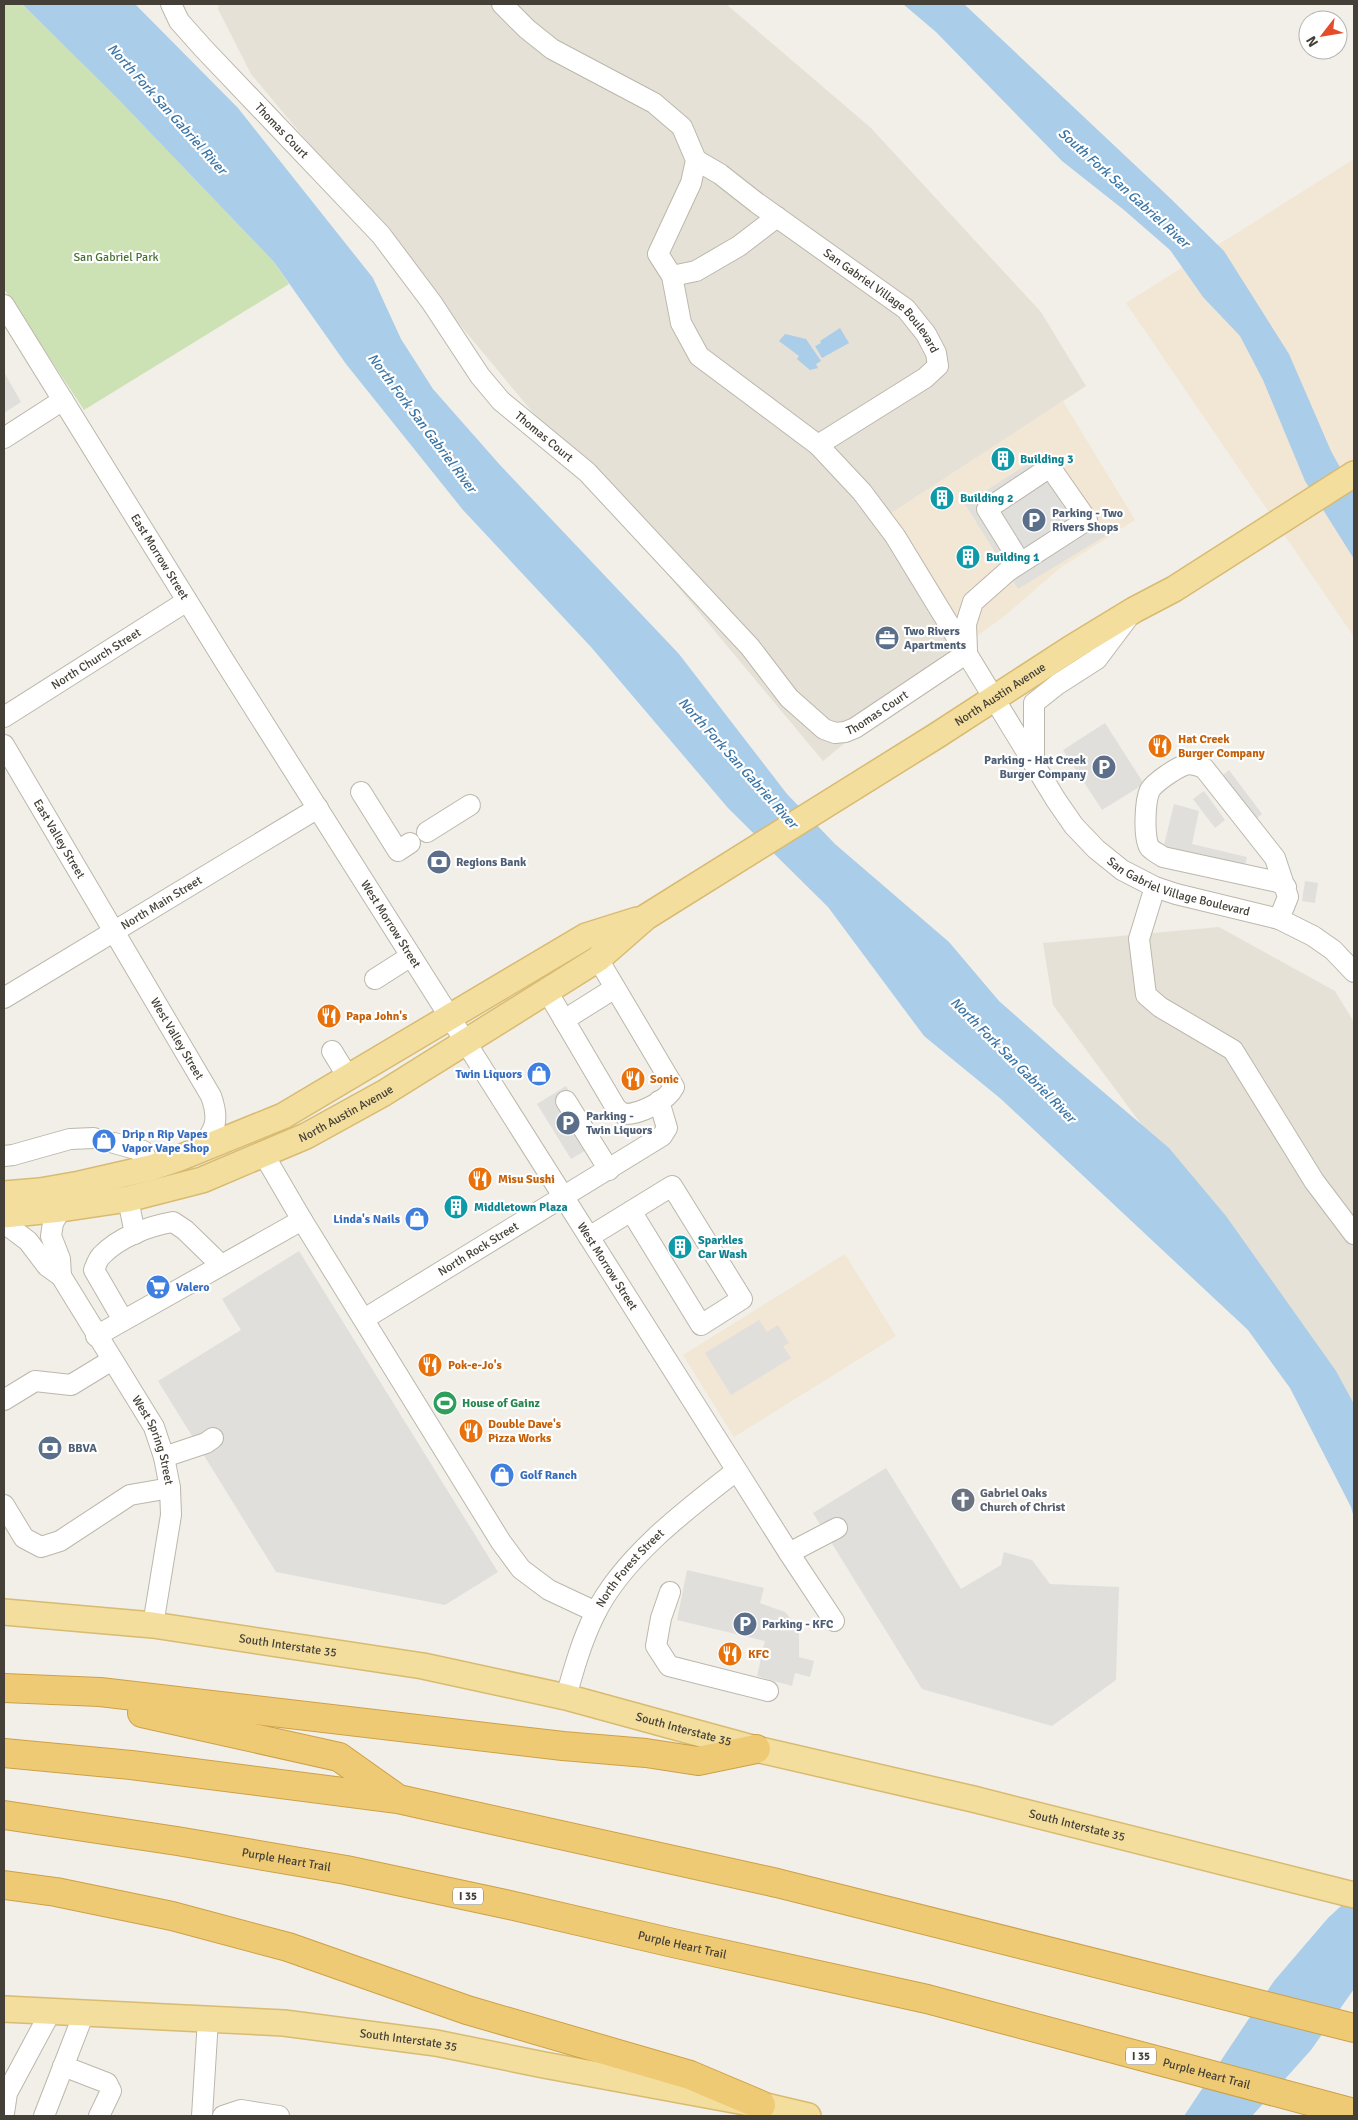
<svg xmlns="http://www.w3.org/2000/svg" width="1358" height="2120" font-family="Signika,sans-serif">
	<rect width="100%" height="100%" fill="#f2efe8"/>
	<g fill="#e5e1d6">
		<path d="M219 4H726L871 128 1041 312 1086 386 887 516 960 649 823 761 251 74 218 9Z"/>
		<path d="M1219 927 1335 991 1354 1022V1412L1053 1005 1043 943Z"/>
	</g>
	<g fill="#f2e6d5">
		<path d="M1354 159V637L1126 303Z"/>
		<path d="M1063 401 1135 520 1060 568 1007 614 960 649 887 516Z"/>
		<path d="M845 1254 896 1336 734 1437 683 1355Z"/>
	</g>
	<path fill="#cce2b4" d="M4 4H22L117 98 274 262 289 284 84 410 4 289Z"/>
	<g fill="#e1dfdc">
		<path d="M4 372 21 402 4 413Z"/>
		<path d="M1045 453 1105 536 1018 589 965 504Z"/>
		<path d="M1105 723 1144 784 1102 810 1063 750Z"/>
		<path d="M1229 770 1262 814 1251 823 1218 779Z"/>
		<path d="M1204 791 1225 820 1215 828 1193 799Z"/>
		<path d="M1174 804 1199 811 1192 844 1247 857 1244 869 1163 849Z"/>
		<path d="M1305 881 1318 883 1315 903 1302 901Z"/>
		<path d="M566 1086 600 1142 571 1159 537 1104Z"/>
		<path d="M299 1251 498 1572 445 1605 276 1572 158 1381 241 1330 222 1299Z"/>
		<path d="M759 1320 767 1332 778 1325 789 1343 783 1346 791 1358 731 1395 705 1353Z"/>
		<path d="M886 1468 961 1589 1001 1565 1004 1552 1032 1560 1050 1584 1119 1587 1116 1680 1052 1726 922 1689 813 1513Z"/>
		<path d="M687 1570 764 1588 760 1603 785 1612 799 1628V1657L814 1661 810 1677 795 1673 792 1686 757 1676 765 1641 677 1620Z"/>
	</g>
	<g fill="#aacde9">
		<path d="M22 4H135L238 108 373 278 401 339 433 389 500 465 679 654 787 794 835 844 949 942 999 1001 1067 1061 1169 1148 1226 1216 1336 1371 1354 1404V1518L1351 1507 1290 1388 1248 1330 1001 1099 924 1036 828 907 728 808 591 647 463 510 346 364 274 262 117 98Z"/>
		<path d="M903 4H964L1170 198 1224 251 1289 354 1331 451 1354 493V559L1305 481 1263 380 1240 336 1203 297 1170 250 1124 210 1062 161 936 32Z"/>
		<path d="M840 328 849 343 822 358 815 346 821 343 820 341Z"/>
		<path d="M785 334 806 339 821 361 816 364 818 368 810 370 797 359 799 356 779 341Z"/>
		<path d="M1354 1894V1989L1311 2050 1252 2116H1184L1274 1981 1328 1918Z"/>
	</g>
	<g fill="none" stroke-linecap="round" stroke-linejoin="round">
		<defs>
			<g id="minor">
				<path id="s1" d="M171 4 179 21 203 48 381 235 432 303 480 376 501 401 587 472 750 647 789 698 824 729 835 733 845 732 855 728 967 653"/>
				<path id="s2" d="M502 4 527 29 552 49 654 103 682 127 696 160 691 183 658 254 672 276 681 323 699 356 818 445 862 492 895 536 1056 800 1074 826 1096 849 1122 870 1155 887 1176 894 1279 919 1313 936 1333 950 1354 972"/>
				<path id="s3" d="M696 160 720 174 757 203 906 309 926 334 936 353 938 366 925 378 818 445"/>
				<path d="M672 276 696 271 739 246 777 217"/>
				<path id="s4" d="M4 305 225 662 789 1553 834 1621"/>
				<path d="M4 438 63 400"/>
				<path d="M967 651 966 624 973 602 1008 571 1087 520 1050 467 987 509 1020 562"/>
				<path id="s5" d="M4 717 187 601"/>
				<path id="s6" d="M4 745 211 1096C220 1121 215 1130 200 1149"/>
				<path d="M1034 764V703L1058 684 1097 659 1130 615"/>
				<path d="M361 792 398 851 410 843"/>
				<path d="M427 832 470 805"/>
				<path d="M1155 887 1139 939 1146 995 1160 1007 1233 1050 1314 1181 1354 1234"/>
				<path d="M1279 919 1288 897 1275 858 1204 768C1198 766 1191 763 1185 765 1176 768 1155 782 1150 790 1145 800 1143 839 1150 848 1154 852 1159 854 1163 857L1278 882 1286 887"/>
				<path d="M375 979 411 956"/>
				<path d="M547 991 616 1108 623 1114C639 1115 667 1101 674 1087L598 959"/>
				<path id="s7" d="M4 998 318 808"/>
				<path d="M564 1020 615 988"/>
				<path d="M332 1051 349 1079"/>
				<path d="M566 1101 609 1170"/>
				<path d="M114 1143 143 1151 150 1168"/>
				<path d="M264 1155 302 1220 501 1542 521 1569 549 1590 596 1612"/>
				<path d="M4 1156 13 1155 70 1139 94 1138"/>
				<path d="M128 1199 135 1234"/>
				<path d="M61 1209 53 1223 51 1236 60 1259 61 1276"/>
				<path id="s8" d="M4 1223 28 1241 47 1266 61 1276 154 1427 164 1457 170 1488 171 1515 153 1625"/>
				<path d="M589 1237 672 1186 742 1299 701 1325 631 1211"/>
				<path id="s9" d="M364 1319 662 1136 667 1128 659 1101"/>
				<path d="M123 1320 94 1270C96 1265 98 1259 101 1256 119 1237 149 1226 173 1222L185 1230 221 1265"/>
				<path d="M96 1336 302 1220"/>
				<path d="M4 1400 35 1381 71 1385 112 1360"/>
				<path d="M164 1457 206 1443 213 1438"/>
				<path d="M4 1505 24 1538 41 1547 60 1541 130 1495 170 1488"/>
				<path d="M789 1553 837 1528"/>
				<path d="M670 1592 661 1618 656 1646 669 1666 768 1691"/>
				<path id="s10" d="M566 1697C574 1668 582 1640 595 1614 623 1557 687 1509 736 1471"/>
				<path d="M63 2066 107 2083 111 2091 99 2116"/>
				<path d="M4 2113 7 2093 51 2011"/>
				<path d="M44 2116 84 2013"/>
				<path d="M202 2116 208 2019"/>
				<path d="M223 2116 241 2110 279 2116"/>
			</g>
			<g id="major">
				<path d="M4 1194 40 1191 80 1184 150 1168 177 1159 283 1116 586 936 637 920"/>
				<path id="s11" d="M4 1215 61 1209 128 1199 202 1180 306 1136 384 1093 547 991 598 959 646 917 936 736 1070 649 1134 610 1174 589 1354 474"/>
				<path id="s12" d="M4 1612 153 1625 423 1666 566 1697 756 1749 973 1799 1354 1895"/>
				<path id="s13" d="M4 2009 284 2023 436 2043 544 2065 761 2105 808 2116"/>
			</g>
			<g id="highway">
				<path d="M4 1688 100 1692 563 1746 646 1753 698 1761 756 1749"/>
				<path d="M142 1713 339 1757 394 1796"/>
				<path d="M4 1753 131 1765 398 1799 777 1883 1354 2028"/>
				<path id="s14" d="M4 1815 177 1841 346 1870 505 1904 673 1943 927 1999 1354 2113"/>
				<path d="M4 1885 56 1892 172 1916 288 1947 467 2010 690 2075 761 2105"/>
			</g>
		</defs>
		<use href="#minor" stroke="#bcb7ab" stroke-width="22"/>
		<use href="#major" stroke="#d8bb70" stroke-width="28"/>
		<use href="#highway" stroke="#cea046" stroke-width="30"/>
		<use href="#minor" stroke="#fff" stroke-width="20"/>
		<use href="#major" stroke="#f4de9e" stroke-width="25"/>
		<use href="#highway" stroke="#efca75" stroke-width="28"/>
	</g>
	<defs>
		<symbol id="building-disc" viewBox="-11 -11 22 22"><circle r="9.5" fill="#0f9aa8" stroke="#fff"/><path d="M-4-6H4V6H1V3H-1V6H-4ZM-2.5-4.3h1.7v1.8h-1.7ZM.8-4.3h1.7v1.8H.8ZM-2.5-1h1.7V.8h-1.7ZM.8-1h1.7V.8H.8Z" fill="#fff"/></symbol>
		<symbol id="parking-disc" viewBox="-11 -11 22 22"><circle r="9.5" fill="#5c6f8a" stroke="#fff"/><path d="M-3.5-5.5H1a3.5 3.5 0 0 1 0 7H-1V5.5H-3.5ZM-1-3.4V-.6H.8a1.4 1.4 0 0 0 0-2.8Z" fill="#fff"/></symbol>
		<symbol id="office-disc" viewBox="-11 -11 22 22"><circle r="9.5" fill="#5c6f8a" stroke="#fff"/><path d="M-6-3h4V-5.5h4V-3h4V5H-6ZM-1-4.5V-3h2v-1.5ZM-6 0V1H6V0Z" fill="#fff"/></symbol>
		<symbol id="restaurant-disc" viewBox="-11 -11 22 22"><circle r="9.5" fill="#e8710a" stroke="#fff"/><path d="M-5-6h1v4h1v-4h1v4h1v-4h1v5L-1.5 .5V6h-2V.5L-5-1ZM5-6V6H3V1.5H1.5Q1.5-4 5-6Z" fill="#fff"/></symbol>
		<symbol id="bank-disc" viewBox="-11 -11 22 22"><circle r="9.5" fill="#5c6f8a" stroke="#fff"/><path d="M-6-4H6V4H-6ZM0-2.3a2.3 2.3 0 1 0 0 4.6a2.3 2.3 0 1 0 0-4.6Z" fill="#fff"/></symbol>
		<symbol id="shop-disc" viewBox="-11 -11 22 22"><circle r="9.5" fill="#3f7fe0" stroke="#fff"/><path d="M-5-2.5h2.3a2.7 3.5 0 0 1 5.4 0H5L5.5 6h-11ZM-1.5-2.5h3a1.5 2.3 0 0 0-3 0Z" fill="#fff"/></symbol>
		<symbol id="supermarket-disc" viewBox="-11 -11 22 22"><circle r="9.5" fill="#3f7fe0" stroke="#fff"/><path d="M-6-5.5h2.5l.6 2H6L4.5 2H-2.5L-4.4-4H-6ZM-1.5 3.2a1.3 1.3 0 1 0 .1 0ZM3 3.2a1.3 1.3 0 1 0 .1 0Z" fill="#fff"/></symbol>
		<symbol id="stadium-disc" viewBox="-11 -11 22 22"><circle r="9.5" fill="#2e9e5b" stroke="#fff"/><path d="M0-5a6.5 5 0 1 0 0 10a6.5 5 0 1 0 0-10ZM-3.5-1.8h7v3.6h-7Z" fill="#fff"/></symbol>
		<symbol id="church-disc" viewBox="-11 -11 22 22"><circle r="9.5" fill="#6b7280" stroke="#fff"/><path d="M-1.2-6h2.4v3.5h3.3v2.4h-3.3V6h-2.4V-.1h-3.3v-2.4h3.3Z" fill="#fff"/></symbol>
	</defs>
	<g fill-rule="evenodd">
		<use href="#building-disc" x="989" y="445" width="28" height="28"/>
		<use href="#building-disc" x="928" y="484" width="28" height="28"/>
		<use href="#parking-disc" x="1020" y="506" width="28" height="28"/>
		<use href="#building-disc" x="954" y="543" width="28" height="28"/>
		<use href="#office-disc" x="873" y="624" width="28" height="28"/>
		<use href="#restaurant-disc" x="1146" y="732" width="28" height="28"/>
		<use href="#parking-disc" x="1090" y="753" width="28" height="28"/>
		<use href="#bank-disc" x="425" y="848" width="28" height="28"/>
		<use href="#restaurant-disc" x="315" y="1002" width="28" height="28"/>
		<use href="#shop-disc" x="525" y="1060" width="28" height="28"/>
		<use href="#restaurant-disc" x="619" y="1065" width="28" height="28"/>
		<use href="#parking-disc" x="554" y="1109" width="28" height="28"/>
		<use href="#shop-disc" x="90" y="1127" width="28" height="28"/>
		<use href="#restaurant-disc" x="466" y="1165" width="28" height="28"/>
		<use href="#building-disc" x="442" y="1193" width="28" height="28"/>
		<use href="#shop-disc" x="403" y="1205" width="28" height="28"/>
		<use href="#building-disc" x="666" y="1233" width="28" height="28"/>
		<use href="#supermarket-disc" x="144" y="1273" width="28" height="28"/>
		<use href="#restaurant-disc" x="416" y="1351" width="28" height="28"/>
		<use href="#stadium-disc" x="431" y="1389" width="28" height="28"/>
		<use href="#restaurant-disc" x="457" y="1417" width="28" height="28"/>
		<use href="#bank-disc" x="36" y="1434" width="28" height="28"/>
		<use href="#shop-disc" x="488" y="1461" width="28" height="28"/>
		<use href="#church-disc" x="949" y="1486" width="28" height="28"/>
		<use href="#parking-disc" x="731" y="1610" width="28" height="28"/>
		<use href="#restaurant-disc" x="716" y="1640" width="28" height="28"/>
	</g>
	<g text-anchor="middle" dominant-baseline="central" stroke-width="4.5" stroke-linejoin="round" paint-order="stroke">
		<g fill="#fff" stroke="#7c7973" stroke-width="1">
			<rect x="453" y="1887.5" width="30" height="17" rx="4"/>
			<rect x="1126" y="2047.5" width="30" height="17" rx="4"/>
		</g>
		<g font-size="11" font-weight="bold" fill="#444037">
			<text x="468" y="1896">I 35</text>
			<text x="1141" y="2056">I 35</text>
		</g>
		<g font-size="12" fill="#444037" stroke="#fff">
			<text stroke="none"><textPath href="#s1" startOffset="169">Thomas Court</textPath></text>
			<text stroke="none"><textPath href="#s3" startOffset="234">San Gabriel Village Boulevard</textPath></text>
			<text stroke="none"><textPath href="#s1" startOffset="574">Thomas Court</textPath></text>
			<text stroke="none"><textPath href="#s4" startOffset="296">East Morrow Street</textPath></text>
			<text stroke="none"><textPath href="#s5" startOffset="109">North Church Street</textPath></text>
			<text stroke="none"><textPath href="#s11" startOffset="1138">North Austin Avenue</textPath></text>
			<text stroke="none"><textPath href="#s1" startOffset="1039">Thomas Court</textPath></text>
			<text stroke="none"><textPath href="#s6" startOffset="109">East Valley Street</textPath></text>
			<text stroke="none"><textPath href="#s2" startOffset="1202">San Gabriel Village Boulevard</textPath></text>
			<text stroke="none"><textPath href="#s7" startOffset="184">North Main Street</textPath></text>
			<text stroke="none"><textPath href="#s4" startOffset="730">West Morrow Street</textPath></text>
			<text stroke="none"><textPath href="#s6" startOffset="341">West Valley Street</textPath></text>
			<text stroke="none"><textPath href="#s11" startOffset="360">North Austin Avenue</textPath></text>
			<text stroke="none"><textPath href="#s9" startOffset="134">North Rock Street</textPath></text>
			<text stroke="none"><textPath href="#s4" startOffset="1135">West Morrow Street</textPath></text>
			<text stroke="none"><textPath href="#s8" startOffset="268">West Spring Street</textPath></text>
			<text stroke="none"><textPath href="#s10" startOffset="146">North Forest Street</textPath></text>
			<text stroke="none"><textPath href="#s12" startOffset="286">South Interstate 35</textPath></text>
			<text stroke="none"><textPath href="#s12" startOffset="691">South Interstate 35</textPath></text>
			<text stroke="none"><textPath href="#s12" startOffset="1096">South Interstate 35</textPath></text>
			<text stroke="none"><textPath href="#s14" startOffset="286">Purple Heart Trail</textPath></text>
			<text stroke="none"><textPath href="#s14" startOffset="691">Purple Heart Trail</textPath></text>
			<text stroke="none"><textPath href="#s13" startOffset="406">South Interstate 35</textPath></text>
			<text stroke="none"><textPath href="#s14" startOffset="1231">Purple Heart Trail</textPath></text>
		</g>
		<g font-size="12" fill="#477030" stroke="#fff">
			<text x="116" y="257">San Gabriel Park</text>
		</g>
		<g font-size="12" font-weight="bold" fill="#0d838f" stroke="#fff" text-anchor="start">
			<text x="1020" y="459">Building 3</text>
			<text x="960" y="498">Building 2</text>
			<text x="986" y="557">Building 1</text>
			<text x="474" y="1207">Middletown Plaza</text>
			<text x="698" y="1240">Sparkles<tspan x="698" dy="14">Car Wash</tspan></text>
		</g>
		<g font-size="12" font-weight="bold" fill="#4e5e75" stroke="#fff" text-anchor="start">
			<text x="1052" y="513">Parking - Two<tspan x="1052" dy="14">Rivers Shops</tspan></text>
			<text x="904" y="631">Two Rivers<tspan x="904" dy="14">Apartments</tspan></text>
			<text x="1086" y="760" text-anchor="end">Parking - Hat Creek<tspan x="1086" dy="14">Burger Company</tspan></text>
			<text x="456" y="862">Regions Bank</text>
			<text x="586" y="1116">Parking -<tspan x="586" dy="14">Twin Liquors</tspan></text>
			<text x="68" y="1448">BBVA</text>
			<text x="762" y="1624">Parking - KFC</text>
		</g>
		<g font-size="12" font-weight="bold" fill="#c56008" stroke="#fff" text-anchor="start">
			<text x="1178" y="739">Hat Creek<tspan x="1178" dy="14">Burger Company</tspan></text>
			<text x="346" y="1016">Papa John's</text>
			<text x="650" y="1079">Sonic</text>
			<text x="498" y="1179">Misu Sushi</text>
			<text x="448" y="1365">Pok-e-Jo's</text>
			<text x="488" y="1424">Double Dave's<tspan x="488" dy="14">Pizza Works</tspan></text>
			<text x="748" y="1654">KFC</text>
		</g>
		<g font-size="12" font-weight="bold" fill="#366cbe" stroke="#fff" text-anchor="start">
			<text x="522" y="1074" text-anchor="end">Twin Liquors</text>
			<text x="122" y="1134">Drip n Rip Vapes<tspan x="122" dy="14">Vapor Vape Shop</tspan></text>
			<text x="400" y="1219" text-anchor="end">Linda's Nails</text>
			<text x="176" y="1287">Valero</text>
			<text x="520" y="1475">Golf Ranch</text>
		</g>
		<g font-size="12" font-weight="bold" fill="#27864d" stroke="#fff" text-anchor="start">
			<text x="462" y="1403">House of Gainz</text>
		</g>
		<g font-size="12" font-weight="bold" fill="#5b616d" stroke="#fff" text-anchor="start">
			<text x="980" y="1493">Gabriel Oaks<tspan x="980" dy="14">Church of Christ</tspan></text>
		</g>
		<g font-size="14" font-style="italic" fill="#3b75a6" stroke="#fff">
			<text transform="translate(167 109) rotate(48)">North Fork San Gabriel River</text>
			<text transform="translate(1124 188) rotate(42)">South Fork San Gabriel River</text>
			<text transform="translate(422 423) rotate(53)">North Fork San Gabriel River</text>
			<text transform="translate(738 763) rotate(48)">North Fork San Gabriel River</text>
			<text transform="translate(1013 1060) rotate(45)">North Fork San Gabriel River</text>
		</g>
	</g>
	<rect width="1358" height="2120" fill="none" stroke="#444037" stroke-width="10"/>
	<g transform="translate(1323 35) rotate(239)"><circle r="24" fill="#ffffff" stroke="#b4b3af"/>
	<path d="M0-4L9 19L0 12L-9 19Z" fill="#e44d2c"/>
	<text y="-8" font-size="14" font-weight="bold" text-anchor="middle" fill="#444037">N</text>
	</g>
</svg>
